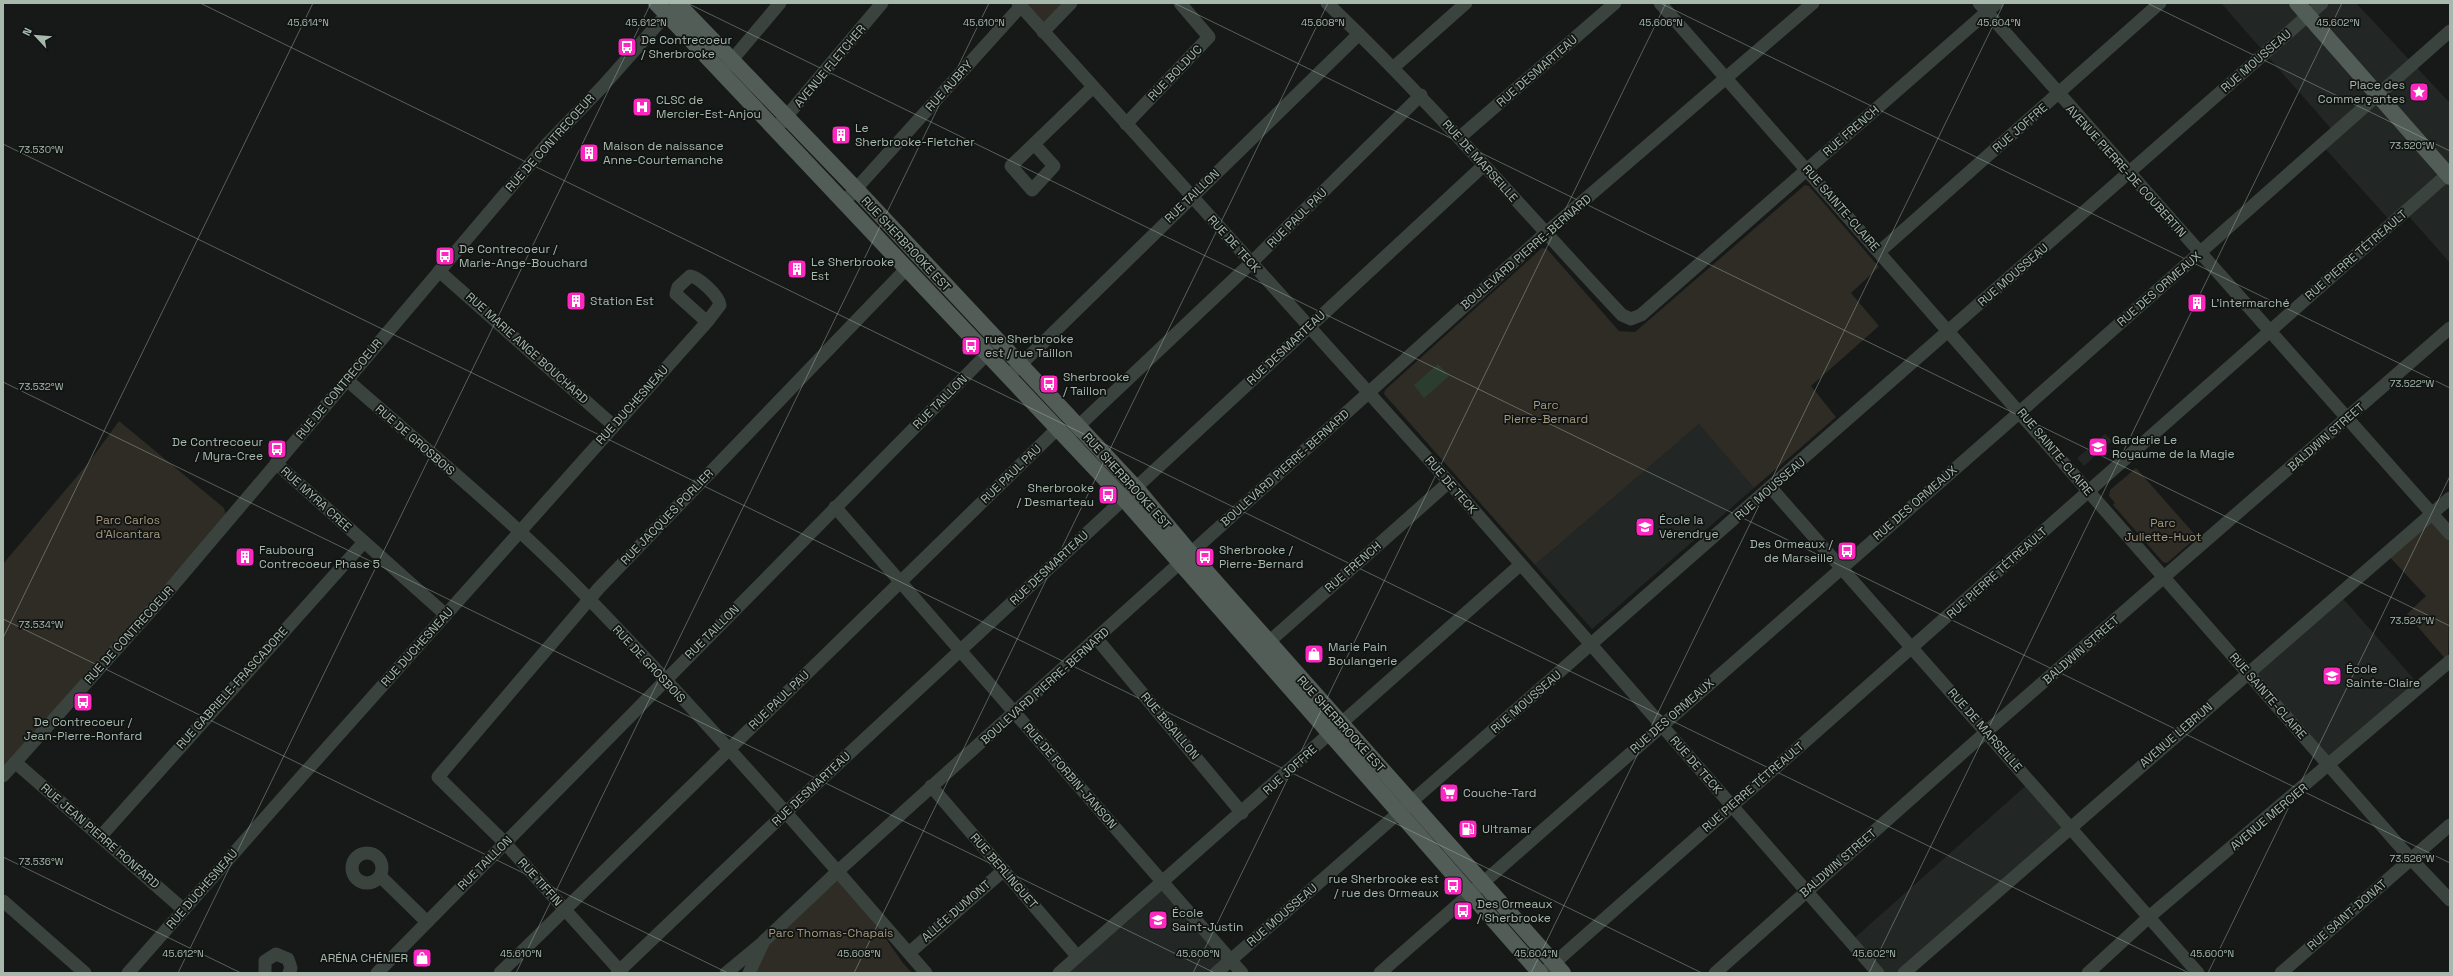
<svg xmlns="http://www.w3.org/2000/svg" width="2453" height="976" font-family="'Space Grotesk',sans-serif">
	<rect width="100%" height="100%" fill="#161918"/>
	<g fill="#222624">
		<path d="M2221 3H2356L2450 103V263L2405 212 2392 223 2321 144 2334 132Z"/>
		<path d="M1700 423 1754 488 1592 629 1535 565Z"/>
		<path d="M2105 434 2112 441 2084 466 2077 458Z"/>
		<path d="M2339 594 2421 687 2330 766 2248 673Z"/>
		<path d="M2030 782 2070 827 1904 973H1878L1850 942Z"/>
		<path d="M1163 882 1231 960 1216 973H1061Z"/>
	</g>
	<g fill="#2e2c24">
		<path d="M1018 3H1071L1043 32Z"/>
		<path d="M1805 185 1809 186 1879 267 1851 293 1879 326 1811 386 1836 417 1754 488 1699 424 1535 565 1384 394 1385 390 1542 248 1547 249 1619 331 1635 332Z"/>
		<path d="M119 421 224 508 227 521 3 776V564L90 461Z"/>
		<path d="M2136 468 2197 537 2167 563 2163 562 2113 505 2115 503 2109 496 2110 490Z"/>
		<path d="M2432 514 2450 534 2448 662 2407 614 2426 596 2386 553Z"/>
		<path d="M838 871 903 963 912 973H749L764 941Z"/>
	</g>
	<path fill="#2b3e2d" d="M1438 364 1449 376 1424 398 1414 385Z"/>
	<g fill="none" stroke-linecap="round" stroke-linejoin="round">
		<g stroke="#3b433f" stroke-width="13">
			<path d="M1018 3 1449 482 1878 973"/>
			<path d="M1327 3C1431 102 1524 211 1622 315L1631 319 1641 315 1997 3"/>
			<path d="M1660 3 2411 859 2450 900"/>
			<path d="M1979 3 2450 534"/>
			<path d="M1043 32 1071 3"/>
			<path d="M726 67 780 3"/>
			<path d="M1394 67 1466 3"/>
			<path d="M780 124 882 3"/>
			<path d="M1126 124 1209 37 1180 3"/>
			<path d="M1459 138 1615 3"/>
			<path d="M1034 144 1054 166 1032 190 1011 166 1093 87"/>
			<path d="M845 201 1021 6"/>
			<path d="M1879 252 2160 3"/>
			<path d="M439 271 614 426"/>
			<path d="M1013 372 1359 34"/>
			<path d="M347 380C429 452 515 522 591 601 707 721 817 847 926 973"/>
			<path d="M1071 433 1251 263 1421 95"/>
			<path d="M276 463 446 615"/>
			<path d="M1771 488 2198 973"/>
			<path d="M835 507 1242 973"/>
			<path d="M1097 639 1242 813"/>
			<path d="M1262 648 1449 482"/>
			<path d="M15 762 184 910"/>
			<path d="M3 776 165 595 548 143 603 86 673 7"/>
			<path d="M931 786 1077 956"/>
			<path d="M101 836 364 542"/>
			<circle cx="367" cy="868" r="15"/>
			<path d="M380 876 427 922"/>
			<path d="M3 901 85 973"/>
			<path d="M909 953 1004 870"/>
			<path d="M128 973 301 777 707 322 720 305C719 296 699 277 690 276L678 287 676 294 707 322"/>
			<path d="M265 973V961L276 954 288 959 291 968 289 973"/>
			<path d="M377 973 998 343"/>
			<path d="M500 973 1058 428"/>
			<path d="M617 973 786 812 1483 166"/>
			<path d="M622 973 505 843 438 777 599 588 907 268"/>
			<path d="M726 973 761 944"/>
			<path d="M749 973 764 941 838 871 1539 239 1813 3"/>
			<path d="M1059 973 1520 565"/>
			<path d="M1216 973 2322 3"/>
			<path d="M1380 973 2021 411 2450 31"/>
			<path d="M1543 973 2450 172"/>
			<path d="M1715 973 1986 732 2450 328"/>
			<path d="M1904 973 2450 498"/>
			<path d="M2088 973 2149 917 2450 661"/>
			<path d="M2281 973 2450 825"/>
		</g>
		<g stroke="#535d57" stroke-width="16">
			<path d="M656 3 1124 499 1540 973"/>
			<path d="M677 3 857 190 1136 488 1198 562 1563 973"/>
			<path d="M2297 3 2450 177"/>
		</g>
	</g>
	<path fill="none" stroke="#a7b9ad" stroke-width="1" stroke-opacity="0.45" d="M200 3 2189 973M687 3 2450 863M1174 3 2450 626M1660 3 2450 388M2147 3 2450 151M3 144 1702 973M3 382 1215 973M3 619 728 973M3 638 313 3M3 857 241 973M178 973 651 3M516 973 989 3M854 973 1328 3M1193 973 1666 3M1531 973 2004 3M1869 973 2342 3M2208 973 2450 476"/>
	<defs>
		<symbol id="bus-square" viewBox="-11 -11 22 22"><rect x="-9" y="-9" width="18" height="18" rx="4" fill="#fe28c0" stroke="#111413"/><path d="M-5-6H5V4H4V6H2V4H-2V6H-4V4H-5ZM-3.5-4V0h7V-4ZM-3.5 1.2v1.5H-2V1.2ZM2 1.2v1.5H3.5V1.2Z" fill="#fff"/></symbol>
		<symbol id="sight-square" viewBox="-11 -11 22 22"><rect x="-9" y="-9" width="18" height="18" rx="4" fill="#fe28c0" stroke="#111413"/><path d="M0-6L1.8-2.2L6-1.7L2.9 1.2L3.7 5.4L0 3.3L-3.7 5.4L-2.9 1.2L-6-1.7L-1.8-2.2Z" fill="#fff"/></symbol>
		<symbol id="hospital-square" viewBox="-11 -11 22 22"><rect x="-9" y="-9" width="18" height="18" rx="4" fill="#fe28c0" stroke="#111413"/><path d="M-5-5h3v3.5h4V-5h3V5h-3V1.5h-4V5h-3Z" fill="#fff"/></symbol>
		<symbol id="building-square" viewBox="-11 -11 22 22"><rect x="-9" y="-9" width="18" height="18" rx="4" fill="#fe28c0" stroke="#111413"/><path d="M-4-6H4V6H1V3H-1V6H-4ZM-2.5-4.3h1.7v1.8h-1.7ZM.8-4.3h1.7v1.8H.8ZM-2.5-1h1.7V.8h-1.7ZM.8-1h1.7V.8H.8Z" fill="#fff"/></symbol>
		<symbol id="school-square" viewBox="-11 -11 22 22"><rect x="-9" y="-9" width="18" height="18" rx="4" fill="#fe28c0" stroke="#111413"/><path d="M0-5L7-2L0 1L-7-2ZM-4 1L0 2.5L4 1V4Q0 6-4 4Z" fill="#fff"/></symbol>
		<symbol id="shop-square" viewBox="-11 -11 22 22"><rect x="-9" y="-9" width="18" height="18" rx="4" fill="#fe28c0" stroke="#111413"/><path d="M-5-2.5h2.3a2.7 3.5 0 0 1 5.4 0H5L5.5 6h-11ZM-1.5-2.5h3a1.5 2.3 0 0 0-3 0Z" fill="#fff"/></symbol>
		<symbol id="supermarket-square" viewBox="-11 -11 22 22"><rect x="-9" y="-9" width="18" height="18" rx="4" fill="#fe28c0" stroke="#111413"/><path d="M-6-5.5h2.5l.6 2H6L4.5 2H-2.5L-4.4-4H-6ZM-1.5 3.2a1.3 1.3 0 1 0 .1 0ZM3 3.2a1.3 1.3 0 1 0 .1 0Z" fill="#fff"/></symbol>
		<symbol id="fuel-square" viewBox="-11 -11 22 22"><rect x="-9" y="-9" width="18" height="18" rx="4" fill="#fe28c0" stroke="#111413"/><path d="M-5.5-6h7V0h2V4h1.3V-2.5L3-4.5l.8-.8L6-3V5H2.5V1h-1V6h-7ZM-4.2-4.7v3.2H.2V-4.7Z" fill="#fff"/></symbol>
	</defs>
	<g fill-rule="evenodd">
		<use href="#bus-square" x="616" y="36" width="22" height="22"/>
		<use href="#sight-square" x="2408" y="81" width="22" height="22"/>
		<use href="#hospital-square" x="631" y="96" width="22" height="22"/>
		<use href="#building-square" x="830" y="124" width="22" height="22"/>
		<use href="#building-square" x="578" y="142" width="22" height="22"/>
		<use href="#bus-square" x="434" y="245" width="22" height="22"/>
		<use href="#building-square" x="786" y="258" width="22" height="22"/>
		<use href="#building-square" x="565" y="290" width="22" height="22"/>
		<use href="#building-square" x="2186" y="292" width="22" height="22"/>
		<use href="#bus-square" x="960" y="335" width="22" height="22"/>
		<use href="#bus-square" x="1038" y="373" width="22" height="22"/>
		<use href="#school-square" x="2087" y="436" width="22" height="22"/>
		<use href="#bus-square" x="266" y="438" width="22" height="22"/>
		<use href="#bus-square" x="1097" y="484" width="22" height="22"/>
		<use href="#school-square" x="1634" y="516" width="22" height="22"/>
		<use href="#bus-square" x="1836" y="540" width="22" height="22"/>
		<use href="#building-square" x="234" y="546" width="22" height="22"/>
		<use href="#bus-square" x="1194" y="546" width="22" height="22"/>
		<use href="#shop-square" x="1303" y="643" width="22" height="22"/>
		<use href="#school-square" x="2321" y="665" width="22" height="22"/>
		<use href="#bus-square" x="72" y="691" width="22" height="22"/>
		<use href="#supermarket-square" x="1438" y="782" width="22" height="22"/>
		<use href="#fuel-square" x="1457" y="818" width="22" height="22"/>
		<use href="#bus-square" x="1442" y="875" width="22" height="22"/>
		<use href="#bus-square" x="1452" y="900" width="22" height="22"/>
		<use href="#school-square" x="1147" y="909" width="22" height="22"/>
		<use href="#shop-square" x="411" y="947" width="22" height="22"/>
	</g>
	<g text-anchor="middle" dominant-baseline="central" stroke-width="3.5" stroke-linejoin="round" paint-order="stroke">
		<g font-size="12" fill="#a7b9ad" stroke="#111413" text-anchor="start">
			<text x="641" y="40">De Contrecoeur<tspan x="641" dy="14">/ Sherbrooke</tspan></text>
			<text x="2405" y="85" text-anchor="end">Place des<tspan x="2405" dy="14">Commerçantes</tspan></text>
			<text x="656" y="100">CLSC de<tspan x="656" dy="14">Mercier-Est-Anjou</tspan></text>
			<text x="855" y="128">Le<tspan x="855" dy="14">Sherbrooke-Fletcher</tspan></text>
			<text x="603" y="146">Maison de naissance<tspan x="603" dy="14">Anne-Courtemanche</tspan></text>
			<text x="459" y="249">De Contrecoeur /<tspan x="459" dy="14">Marie-Ange-Bouchard</tspan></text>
			<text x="811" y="262">Le Sherbrooke<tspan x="811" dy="14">Est</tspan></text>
			<text x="590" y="301">Station Est</text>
			<text x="2211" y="303">L'intermarché</text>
			<text x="985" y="339">rue Sherbrooke<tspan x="985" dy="14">est / rue Taillon</tspan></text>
			<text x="1063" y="377">Sherbrooke<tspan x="1063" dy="14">/ Taillon</tspan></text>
			<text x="2112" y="440">Garderie Le<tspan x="2112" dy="14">Royaume de la Magie</tspan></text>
			<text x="263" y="442" text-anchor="end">De Contrecoeur<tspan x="263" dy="14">/ Myra-Cree</tspan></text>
			<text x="1094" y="488" text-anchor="end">Sherbrooke<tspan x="1094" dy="14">/ Desmarteau</tspan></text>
			<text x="1659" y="520">École la<tspan x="1659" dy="14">Vérendrye</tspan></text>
			<text x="1833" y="544" text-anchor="end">Des Ormeaux /<tspan x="1833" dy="14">de Marseille</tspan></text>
			<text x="259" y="550">Faubourg<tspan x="259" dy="14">Contrecoeur Phase 5</tspan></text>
			<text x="1219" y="550">Sherbrooke /<tspan x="1219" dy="14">Pierre-Bernard</tspan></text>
			<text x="1328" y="647">Marie Pain<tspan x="1328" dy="14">Boulangerie</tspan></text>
			<text x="2346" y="669">École<tspan x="2346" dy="14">Sainte-Claire</tspan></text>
			<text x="83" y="722" text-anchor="middle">De Contrecoeur /<tspan x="83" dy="14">Jean-Pierre-Ronfard</tspan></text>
			<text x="1463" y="793">Couche-Tard</text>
			<text x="1482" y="829">Ultramar</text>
			<text x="1439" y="879" text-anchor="end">rue Sherbrooke est<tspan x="1439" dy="14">/ rue des Ormeaux</tspan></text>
			<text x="1477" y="904">Des Ormeaux<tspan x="1477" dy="14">/ Sherbrooke</tspan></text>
			<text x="1172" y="913">École<tspan x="1172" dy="14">Saint-Justin</tspan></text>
			<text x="408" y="958" text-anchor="end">ARÉNA CHÉNIER</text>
		</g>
		<g font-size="12" fill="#a7b9ad" stroke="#111413">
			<text transform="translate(2256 61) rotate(-41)">RUE MOUSSEAU</text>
			<text transform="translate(830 66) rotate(-50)">AVENUE FLETCHER</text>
			<text transform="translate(1537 71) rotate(-41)">RUE DESMARTEAU</text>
			<text transform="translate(1175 73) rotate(-46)">RUE BOLDUC</text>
			<text transform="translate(949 86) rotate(-48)">RUE AUBRY</text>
			<text transform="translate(2020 128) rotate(-41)">RUE JOFFRE</text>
			<text transform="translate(1851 131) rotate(-41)">RUE FRENCH</text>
			<text transform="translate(550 143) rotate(-48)">RUE DE CONTRECOEUR</text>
			<text transform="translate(1480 161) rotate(48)">RUE DE MARSEILLE</text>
			<text transform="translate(2126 171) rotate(48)">AVENUE PIERRE-DE COUBERTIN</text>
			<text transform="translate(1192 196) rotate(-44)">RUE TAILLON</text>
			<text transform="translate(1841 208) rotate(49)">RUE SAINTE-CLAIRE</text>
			<text transform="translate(1297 218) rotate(-45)">RUE PAUL PAU</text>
			<text transform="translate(906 244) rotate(47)">RUE SHERBROOKE EST</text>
			<text transform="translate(1234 244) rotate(48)">RUE DE TECK</text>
			<text transform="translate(1526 252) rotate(-41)">BOULEVARD PIERRE-BERNARD</text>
			<text transform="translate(2356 255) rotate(-41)">RUE PIERRE TÉTREAULT</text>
			<text transform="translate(2013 275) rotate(-41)">RUE MOUSSEAU</text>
			<text transform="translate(2159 289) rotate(-41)">RUE DES ORMEAUX</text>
			<text transform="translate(527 348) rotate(42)">RUE MARIE ANGE BOUCHARD</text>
			<text transform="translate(1286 348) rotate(-43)">RUE DESMARTEAU</text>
			<text transform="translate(339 389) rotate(-50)">RUE DE CONTRECOEUR</text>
			<text transform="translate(940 402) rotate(-45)">RUE TAILLON</text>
			<text transform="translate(632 405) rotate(-48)">RUE DUCHESNEAU</text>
			<text transform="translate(2326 437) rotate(-41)">BALDWIN STREET</text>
			<text transform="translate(415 440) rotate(41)">RUE DE GROSBOIS</text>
			<text transform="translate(2055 452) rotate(50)">RUE SAINTE-CLAIRE</text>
			<text transform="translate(1285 468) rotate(-42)">BOULEVARD PIERRE-BERNARD</text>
			<text transform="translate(1011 474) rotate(-44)">RUE PAUL PAU</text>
			<text transform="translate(1127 481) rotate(48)">RUE SHERBROOKE EST</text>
			<text transform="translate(1451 485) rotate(49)">RUE DE TECK</text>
			<text transform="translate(1770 489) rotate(-41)">RUE MOUSSEAU</text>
			<text transform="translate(316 499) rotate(42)">RUE MYRA CREE</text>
			<text transform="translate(1915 503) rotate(-41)">RUE DES ORMEAUX</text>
			<text transform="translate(667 517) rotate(-46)">RUE JACQUES PORLIER</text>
			<text transform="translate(1353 567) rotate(-41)">RUE FRENCH</text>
			<text transform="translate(1049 568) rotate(-43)">RUE DESMARTEAU</text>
			<text transform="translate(1997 573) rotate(-42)">RUE PIERRE TÉTREAULT</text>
			<text transform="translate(712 632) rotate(-45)">RUE TAILLON</text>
			<text transform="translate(129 635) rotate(-48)">RUE DE CONTRECOEUR</text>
			<text transform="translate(417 647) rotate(-48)">RUE DUCHESNEAU</text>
			<text transform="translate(2081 650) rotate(-41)">BALDWIN STREET</text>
			<text transform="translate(649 664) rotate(47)">RUE DE GROSBOIS</text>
			<text transform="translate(1045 686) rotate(-42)">BOULEVARD PIERRE-BERNARD</text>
			<text transform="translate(232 688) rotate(-48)">RUE GABRIELE-FRASCADORE</text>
			<text transform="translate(2268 696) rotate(49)">RUE SAINTE-CLAIRE</text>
			<text transform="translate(779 700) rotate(-44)">RUE PAUL PAU</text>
			<text transform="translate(1526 702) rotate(-41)">RUE MOUSSEAU</text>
			<text transform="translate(1672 716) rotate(-41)">RUE DES ORMEAUX</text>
			<text transform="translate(1341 724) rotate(48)">RUE SHERBROOKE EST</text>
			<text transform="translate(1170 726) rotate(50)">RUE BISAILLON</text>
			<text transform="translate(1985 730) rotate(49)">RUE DE MARSEILLE</text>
			<text transform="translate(2176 735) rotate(-41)">AVENUE LEBRUN</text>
			<text transform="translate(1696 765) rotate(49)">RUE DE TECK</text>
			<text transform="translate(1290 770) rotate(-42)">RUE JOFFRE</text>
			<text transform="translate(1070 776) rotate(49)">RUE DE FORBIN-JANSON</text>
			<text transform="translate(1753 787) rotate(-41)">RUE PIERRE TÉTREAULT</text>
			<text transform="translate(811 789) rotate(-43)">RUE DESMARTEAU</text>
			<text transform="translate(2269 817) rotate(-40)">AVENUE MERCIER</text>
			<text transform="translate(100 836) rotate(41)">RUE JEAN PIERRE RONFARD</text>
			<text transform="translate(485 863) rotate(-45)">RUE TAILLON</text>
			<text transform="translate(1838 863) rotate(-41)">BALDWIN STREET</text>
			<text transform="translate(1004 871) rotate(49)">RUE BERLINGUET</text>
			<text transform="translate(540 882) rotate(48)">RUE TIFFIN</text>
			<text transform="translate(202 889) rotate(-49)">RUE DUCHESNEAU</text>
			<text transform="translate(956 911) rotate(-41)">ALLÉE DUMONT</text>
			<text transform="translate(1282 915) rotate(-41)">RUE MOUSSEAU</text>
			<text transform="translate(2347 915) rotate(-41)">RUE SAINT-DONAT</text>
		</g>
		<g font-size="12" fill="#a6997d" stroke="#111413">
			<text x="1546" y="405">Parc<tspan x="1546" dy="14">Pierre-Bernard</tspan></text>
			<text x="128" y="520">Parc Carlos<tspan x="128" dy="14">d'Alcantara</tspan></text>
			<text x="2163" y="523">Parc<tspan x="2163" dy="14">Juliette-Huot</tspan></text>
			<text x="831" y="933">Parc Thomas-Chapais</text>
		</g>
	</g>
	<g font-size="10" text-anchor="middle" fill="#a7b9ad" stroke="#111413" stroke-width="3.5" stroke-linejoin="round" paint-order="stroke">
		<text x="308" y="26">45.614°N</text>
		<text x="646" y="26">45.612°N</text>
		<text x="984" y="26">45.610°N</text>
		<text x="2338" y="26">45.602°N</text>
		<text x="1323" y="26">45.608°N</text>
		<text x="1661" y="26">45.606°N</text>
		<text x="1999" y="26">45.604°N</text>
		<text x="2412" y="149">73.520°W</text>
		<text x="41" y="153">73.530°W</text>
		<text x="2412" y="387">73.522°W</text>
		<text x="41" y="390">73.532°W</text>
		<text x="2412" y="624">73.524°W</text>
		<text x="41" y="628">73.534°W</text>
		<text x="2412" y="862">73.526°W</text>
		<text x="41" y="865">73.536°W</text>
		<text x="183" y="957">45.612°N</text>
		<text x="521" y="957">45.610°N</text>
		<text x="859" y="957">45.608°N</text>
		<text x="1198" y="957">45.606°N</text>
		<text x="1536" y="957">45.604°N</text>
		<text x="1874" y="957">45.602°N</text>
		<text x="2212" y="957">45.600°N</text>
	</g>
	<rect width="2453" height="976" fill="none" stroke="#a7b9ad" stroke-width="8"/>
	<g transform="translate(36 36) rotate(296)" stroke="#111413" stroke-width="3" paint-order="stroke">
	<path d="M0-3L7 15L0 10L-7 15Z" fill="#a7b9ad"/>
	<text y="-6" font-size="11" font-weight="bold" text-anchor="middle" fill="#a7b9ad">N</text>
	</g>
</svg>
